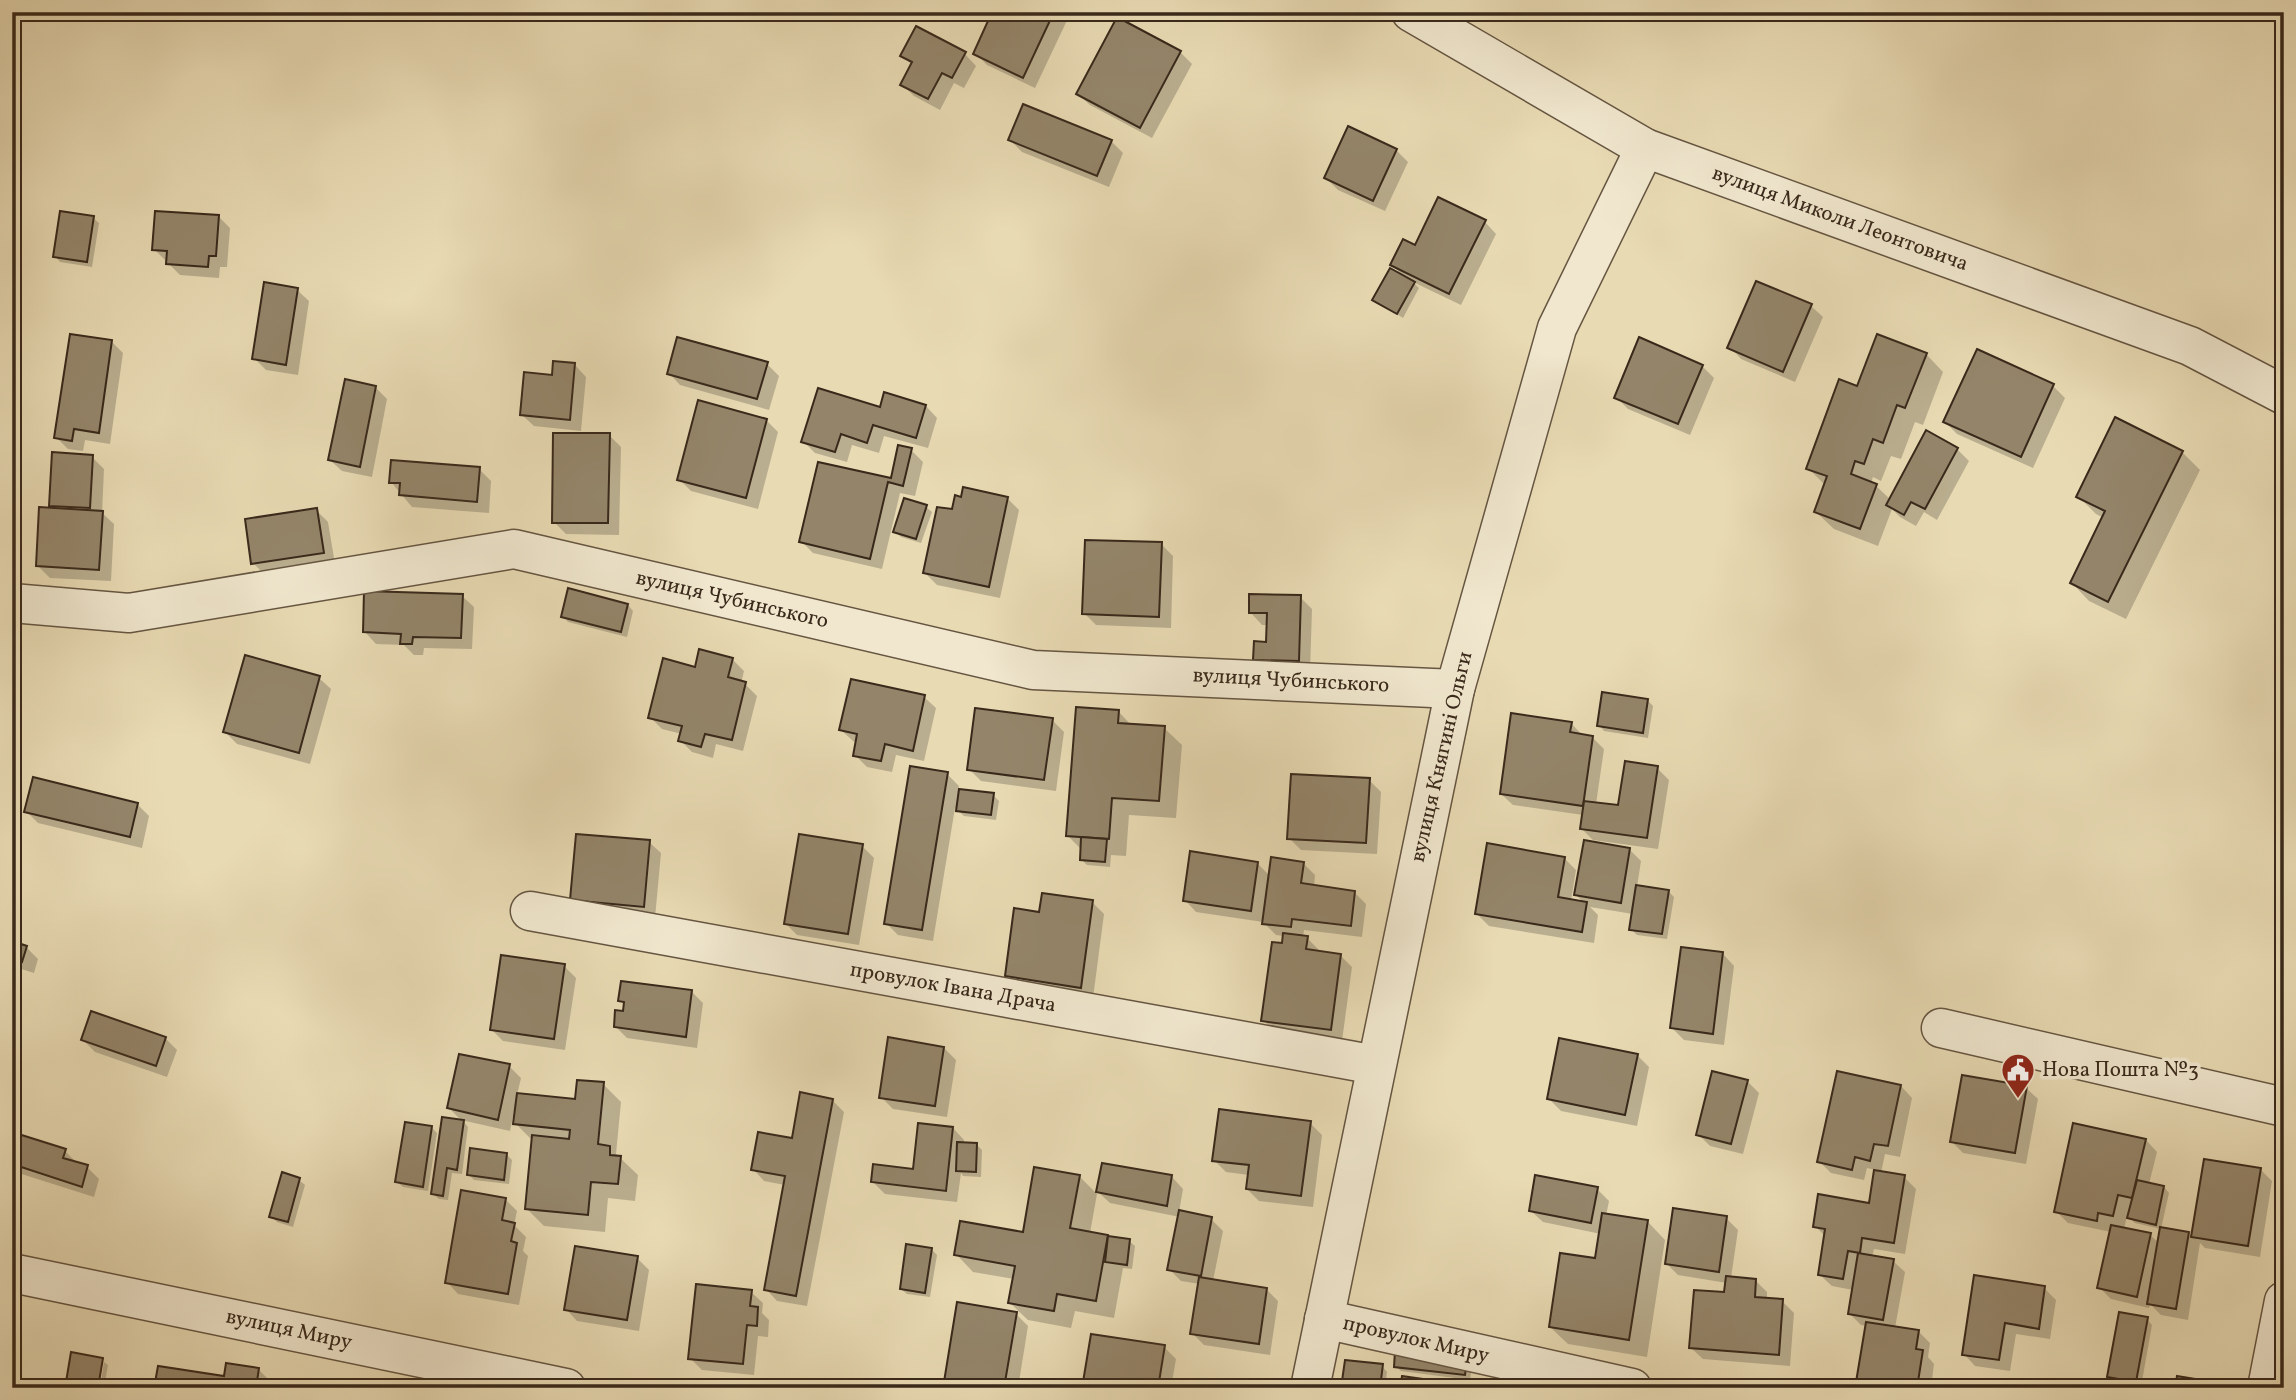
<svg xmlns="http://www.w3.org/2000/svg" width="2296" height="1400" font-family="Vollkorn,serif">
	<rect width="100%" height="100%" fill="#e8dab3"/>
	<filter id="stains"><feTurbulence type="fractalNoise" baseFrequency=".00286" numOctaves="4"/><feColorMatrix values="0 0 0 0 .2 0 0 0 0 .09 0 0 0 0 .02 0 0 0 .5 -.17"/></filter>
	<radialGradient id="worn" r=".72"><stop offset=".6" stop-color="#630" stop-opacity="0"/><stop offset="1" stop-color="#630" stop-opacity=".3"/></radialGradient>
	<g fill="#0003" fill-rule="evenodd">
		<path d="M994 12H1071L1035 88 987 65 975 53Z"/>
		<path d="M1180 52 1192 64 1152 138 1090 105 1078 94Z"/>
		<path d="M965 54 976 66 964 88 954 83 940 110 914 96 902 84 912 65 903 56Z"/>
		<path d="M1010 140 1111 141 1123 153 1109 187 1022 152Z"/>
		<path d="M1396 150 1408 162 1385 211 1338 190 1326 178Z"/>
		<path d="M218 216 230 228 227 267H220L219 278 180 275 154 249Z"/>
		<path d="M93 218 99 223 92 267 60 262 55 256Z"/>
		<path d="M1485 222 1496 234 1461 305 1413 282 1419 288 1403 318 1374 300 1403 276 1392 265 1415 247Z"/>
		<path d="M297 290 309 301 298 375 266 370 254 358Z"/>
		<path d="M1811 306 1823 317 1795 382 1741 359 1730 347Z"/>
		<path d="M112 342 123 353 110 444 85 440 83 451 68 449 56 437Z"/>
		<path d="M1977 351 2053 386 2065 398 2033 468 1957 434 1945 422Z"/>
		<path d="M1926 354 1943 372 1923 425 1915 422 1901 459 1891 456 1881 481 1873 477 1871 483 1876 486 1891 500 1957 449 1969 461 1937 520 1924 512 1916 526 1900 517 1892 509 1878 546 1834 529 1816 512 1826 486 1808 468 1858 389Z"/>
		<path d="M767 364 779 376 769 410 680 385 669 373Z"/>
		<path d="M575 365 586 377 581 431 534 426 522 415 553 377Z"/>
		<path d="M1702 366 1714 378 1690 435 1628 409 1616 397Z"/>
		<path d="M375 387 387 399 372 477 342 471 330 460Z"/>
		<path d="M926 406 937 418 928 448 884 436 879 453 852 445 847 462 815 453 803 441 881 410Z"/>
		<path d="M766 420 778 432 758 509 691 491 679 479Z"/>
		<path d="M609 435 621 447 619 535 566 534 554 522Z"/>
		<path d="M911 450 923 462 915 496 900 493 882 569 813 553 801 541 819 464 892 481Z"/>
		<path d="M2182 452 2200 470 2126 619 2089 601 2072 583 2104 518 2096 514 2078 496Z"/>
		<path d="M92 457 104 469 102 513 114 524 111 581 50 578 38 566 56 510 51 505Z"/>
		<path d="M479 469 491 481 489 513 412 507 391 482Z"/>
		<path d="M1007 498 1019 510 1000 598 937 585 925 573 953 511Z"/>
		<path d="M926 507 932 512 921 543 901 537 895 531Z"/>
		<path d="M316 510 328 522 335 564 265 575 253 563Z"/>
		<path d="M1161 544 1173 556 1171 628 1096 625 1084 613Z"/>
		<path d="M462 596 474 607 472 649 424 648 423 655H414L404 645 376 644 365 632Z"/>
		<path d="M1300 597 1312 609 1310 672 1267 671 1255 659 1268 643 1269 625H1262L1251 613Z"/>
		<path d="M628 605 633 611 627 637 568 622 563 616Z"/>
		<path d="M732 659 744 671 741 683 745 684 757 696 743 751 716 744 713 758 692 752 680 740 682 734 662 729 650 717 696 669Z"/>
		<path d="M319 678 331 689 310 764 237 744 225 732Z"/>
		<path d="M924 697 936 708 924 761 896 755 892 772 867 767 855 755 857 743 853 741 841 730Z"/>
		<path d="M1647 700 1653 706 1648 738 1604 731 1599 725Z"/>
		<path d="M1118 711 1132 726 1164 728 1182 745 1176 818 1129 815 1126 856 1111 855 1110 867 1087 865 1082 860V850L1068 836Z"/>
		<path d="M1052 720 1064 732 1056 791 981 781 969 769Z"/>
		<path d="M1571 723 1583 736 1592 737 1604 749 1596 804 1619 807 1657 768 1669 780 1658 849 1593 840 1581 828 1583 815 1513 805 1501 794Z"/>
		<path d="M947 774 959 786 958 791 993 795 999 801 996 820 964 816 955 808 933 941 898 935 886 923Z"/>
		<path d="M1369 780 1381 792 1377 854 1301 850 1289 838Z"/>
		<path d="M137 804 149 816 142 848 38 823 26 811Z"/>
		<path d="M649 842 661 853 655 918 572 900Z"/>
		<path d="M862 846 874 858 859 945 797 935 785 923Z"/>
		<path d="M1629 849 1641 861 1637 887 1668 891 1674 897 1667 939 1637 935 1631 929 1633 914 1590 907 1598 915 1594 943 1489 926 1477 914 1564 858 1576 870 1571 901 1584 903 1576 895Z"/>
		<path d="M1257 863 1270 876 1303 863 1315 875 1314 887 1354 892 1366 904 1362 937 1304 930 1303 937 1307 938 1319 950V952L1340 955 1352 967 1342 1041 1275 1032 1263 1020 1284 936 1276 935 1263 922 1196 912 1185 900Z"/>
		<path d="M1092 902 1104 914 1093 998 1018 988 1007 976 1041 914Z"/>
		<path d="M12 922 19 928 14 943 27 948 38 959 34 973 12 966Z"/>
		<path d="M1723 954 1734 966 1724 1045 1684 1040 1672 1028Z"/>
		<path d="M564 966 576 978 565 1050 503 1041 491 1029Z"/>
		<path d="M691 991 703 1003 697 1048 627 1038 615 1026 624 1014 625 1005 620 1000Z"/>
		<path d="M165 1038 177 1050 167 1077 95 1052 83 1040Z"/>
		<path d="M944 1048 956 1060 947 1117 893 1109 881 1097Z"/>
		<path d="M1637 1055 1649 1067 1637 1126 1561 1111 1549 1099Z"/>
		<path d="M509 1066 521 1078 517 1095 577 1101 603 1084 621 1102 616 1154 638 1175 635 1201 608 1198 605 1232 544 1226 526 1208 533 1141 515 1123 516 1111H514L510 1131 461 1120 449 1108Z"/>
		<path d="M1747 1081 1759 1093 1743 1154 1710 1146 1698 1134Z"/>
		<path d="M1901 1086 1912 1098 1900 1157 1885 1154 1881 1173 1904 1177 1916 1189 1905 1254 1874 1249 1872 1257 1893 1261 1905 1272 1895 1328 1919 1332 1930 1343 1928 1357 1934 1364 1931 1388H1857L1867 1326 1861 1325 1849 1313 1853 1290 1832 1286 1820 1275 1826 1237 1815 1226 1870 1205 1876 1170 1867 1168 1864 1180 1831 1173 1819 1161Z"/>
		<path d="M2026 1088 2038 1099 2026 1164 1963 1153 1951 1141Z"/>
		<path d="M832 1100 844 1112 807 1306 777 1301 766 1289 785 1185 764 1181 753 1169 793 1140Z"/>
		<path d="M463 1121 468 1127 462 1174 452 1173 448 1200 439 1199 433 1194Z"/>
		<path d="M1310 1123 1322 1135 1313 1207 1259 1201 1247 1189 1249 1175 1226 1172 1214 1160Z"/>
		<path d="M432 1128 437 1133 428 1191 403 1187 397 1182Z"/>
		<path d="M953 1128 964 1140V1144L977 1145 982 1150 981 1177 963 1176 961 1173 957 1202 885 1194 873 1182 914 1171Z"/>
		<path d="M12 1134 65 1151 77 1163 87 1167 99 1179 94 1197 12 1171Z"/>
		<path d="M2146 1140 2157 1152 2149 1184 2164 1187 2169 1193 2161 1229 2188 1233 2193 1238 2205 1161 2260 1169 2272 1181 2260 1257 2205 1248 2200 1243 2188 1320 2161 1315 2150 1304 2149 1308 2111 1299 2099 1287 2111 1232 2068 1223 2056 1211ZM2127 1216 2135 1223 2161 1229 2159 1243 2150 1235 2124 1229Z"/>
		<path d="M506 1154 512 1160 509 1184 474 1180 469 1175Z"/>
		<path d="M1079 1176 1097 1194 1090 1233 1129 1241 1135 1246 1132 1269 1123 1268 1114 1318 1075 1311 1071 1328 1028 1320 1010 1303 1014 1279 973 1272 956 1254 1024 1234Z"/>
		<path d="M1172 1177 1183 1189 1179 1212 1211 1219 1223 1231 1213 1281 1266 1289 1278 1301 1270 1355 1204 1345 1192 1333 1200 1284 1181 1281 1169 1269 1180 1217 1110 1203 1098 1192Z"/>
		<path d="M299 1180 305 1185 293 1227 277 1222 271 1216Z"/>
		<path d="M1597 1189 1609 1201 1606 1216 1648 1222 1665 1240 1647 1357 1568 1344 1550 1327 1596 1260 1601 1234 1543 1222 1531 1211Z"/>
		<path d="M505 1199 517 1211 514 1225 526 1237 523 1251 528 1256 519 1305 458 1294 447 1282Z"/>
		<path d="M1726 1218 1738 1230 1731 1278 1755 1280 1767 1292V1300L1782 1301 1794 1313 1790 1366 1703 1359 1691 1348 1726 1294 1727 1283 1678 1275 1666 1263Z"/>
		<path d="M931 1249 937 1255 930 1297 907 1294 901 1289Z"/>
		<path d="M637 1258 649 1270 639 1331 577 1321 566 1309Z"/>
		<path d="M2044 1288 2056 1300 2050 1339 2016 1334 2010 1371 1975 1366 1964 1354Z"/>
		<path d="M751 1292 763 1303 762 1313 769 1320 768 1337 758 1336 754 1375 702 1370 690 1358Z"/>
		<path d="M1016 1314 1028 1326 1018 1388H945Z"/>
		<path d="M2147 1319 2152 1325 2141 1387 2115 1382 2109 1376Z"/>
		<path d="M1164 1347 1176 1359 1171 1388H1084Z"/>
		<path d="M104 1362 108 1365 104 1388H100Z"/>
		<path d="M1382 1366 1387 1372 1385 1388H1343Z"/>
		<path d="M1395 1366 1472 1367 1470 1380 1401 1371Z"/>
		<path d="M259 1370 270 1381 269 1388H156L225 1378Z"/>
	</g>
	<g fill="#94856a" stroke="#39291b" stroke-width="2">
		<path d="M992 12H1054L1023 78 973 54Z"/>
		<path d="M1117 17 1181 51 1140 128 1076 94Z"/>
		<path d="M916 26 966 52 952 78 942 73 928 99 900 85 912 62 900 56Z"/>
		<path d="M1023 104 1112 140 1097 176 1008 140Z"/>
		<path d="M1348 126 1397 149 1373 201 1324 178Z"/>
		<path d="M1438 197 1486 220 1449 294 1390 265 1403 239 1415 245Z"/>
		<path d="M60 211 94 216 87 262 53 257Z"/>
		<path d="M155 211 219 215 216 256H209L208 267 166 264 167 251 152 250Z"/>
		<path d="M1390 268 1415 282 1397 314 1372 300Z"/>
		<path d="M1756 281 1812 304 1783 372 1727 348Z"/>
		<path d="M264 282 298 288 286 365 252 359Z"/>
		<path d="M70 334 112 340 99 433 74 429 72 441 54 438Z"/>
		<path d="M1877 334 1927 353 1905 408 1897 405 1883 443 1873 439 1864 464 1855 461 1851 474 1877 484 1860 529 1814 512 1827 476 1806 469 1839 379 1857 386Z"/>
		<path d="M677 337 768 362 757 399 667 374Z"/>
		<path d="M1639 337 1703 365 1678 424 1614 398Z"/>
		<path d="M1977 349 2054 384 2021 457 1943 422Z"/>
		<path d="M553 361 575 363 570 420 520 415 524 372 552 375Z"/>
		<path d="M345 379 376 386 360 467 328 460Z"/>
		<path d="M818 388 880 407 884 392 926 405 916 438 873 425 867 443 841 434 835 452 801 442Z"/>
		<path d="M698 400 767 419 746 498 677 480Z"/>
		<path d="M2115 417 2183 451 2108 602 2070 583 2105 511 2076 497Z"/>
		<path d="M1926 430 1958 448 1925 509 1911 502 1904 515 1886 505Z"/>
		<path d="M553 433H610L608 523H552Z"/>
		<path d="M898 445 912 448 903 486 888 482 870 559 799 542 818 462 891 478Z"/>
		<path d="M52 452 93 455 90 508 49 506Z"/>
		<path d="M391 460 480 467 477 502 399 495 400 483H389Z"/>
		<path d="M963 487 1008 497 989 587 923 573 937 507 952 509 955 495 961 497Z"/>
		<path d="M904 498 927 505 916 539 893 532Z"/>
		<path d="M39 507 103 511 99 570 36 566Z"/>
		<path d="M317 508 324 553 251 564 245 519Z"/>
		<path d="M1085 540 1162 542 1159 617 1082 614Z"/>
		<path d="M568 588 628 604 621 632 561 617Z"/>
		<path d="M364 591 463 594 461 638 413 637 412 644H400L401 634 363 632Z"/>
		<path d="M1249 594 1301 595 1299 661 1253 660 1254 641 1266 642 1267 613H1249Z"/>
		<path d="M699 649 733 658 728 677 746 682 732 740 705 734 701 747 678 741 682 726 648 718 663 658 695 667Z"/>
		<path d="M245 655 320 676 299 753 223 732Z"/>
		<path d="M851 679 925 695 913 751 885 744 881 761 853 756 857 734 839 730Z"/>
		<path d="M1602 692 1648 699 1643 733 1597 726Z"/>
		<path d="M1076 707 1119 710 1118 723 1165 726 1159 801 1112 798 1109 839 1066 836Z"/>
		<path d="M975 708 1053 718 1044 780 967 770Z"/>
		<path d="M1511 713 1572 722 1570 732 1593 736 1583 806 1500 794Z"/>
		<path d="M1625 761 1658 766 1647 838 1580 829 1584 801 1618 805Z"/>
		<path d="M910 766 948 772 922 930 884 924Z"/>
		<path d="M1291 774 1370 778 1366 843 1287 839Z"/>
		<path d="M33 777 138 803 130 837 24 812Z"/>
		<path d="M959 789 994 793 991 815 956 811Z"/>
		<path d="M576 834 650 840 644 907 570 900Z"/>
		<path d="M799 834 863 844 848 934 784 924Z"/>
		<path d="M1081 837 1107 839 1105 862 1080 860Z"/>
		<path d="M1584 840 1630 848 1621 903 1574 895Z"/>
		<path d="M1487 843 1565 857 1558 897 1587 902 1582 932 1475 914Z"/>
		<path d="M1190 851 1258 862 1251 911 1183 901Z"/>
		<path d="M1271 857 1304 862 1301 883 1355 891 1351 926 1292 919 1291 927 1262 924Z"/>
		<path d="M1636 885 1669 890 1662 934 1629 930Z"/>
		<path d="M1042 893 1093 900 1081 988 1005 976 1014 908 1039 912Z"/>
		<path d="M1283 933 1308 936 1306 949 1341 954 1331 1030 1261 1021 1272 942 1282 943Z"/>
		<path d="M12 941 27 946 22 962 12 959Z"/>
		<path d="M1681 947 1723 952 1713 1034 1670 1028Z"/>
		<path d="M501 955 565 964 554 1039 490 1030Z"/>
		<path d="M621 981 692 990 686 1037 614 1027 615 1010 623 1011 624 1002 618 1001Z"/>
		<path d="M91 1011 166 1037 156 1066 81 1040Z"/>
		<path d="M888 1037 944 1047 935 1106 879 1098Z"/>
		<path d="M1559 1038 1638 1054 1625 1115 1547 1099Z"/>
		<path d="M459 1054 510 1064 498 1120 447 1108Z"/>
		<path d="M1712 1071 1748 1080 1731 1144 1696 1135Z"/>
		<path d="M1837 1071 1901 1085 1888 1146 1874 1144 1870 1161 1855 1157 1852 1170 1817 1162Z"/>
		<path d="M1962 1075 2027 1086 2015 1153 1950 1142Z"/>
		<path d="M577 1080 604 1082 598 1144 610 1146V1155L621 1156 618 1184 591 1182 588 1215 525 1209 532 1135 569 1139 570 1130 513 1124 517 1093 575 1099Z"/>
		<path d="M800 1092 833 1099 796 1296 764 1290 785 1176 751 1170 758 1132 792 1138Z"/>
		<path d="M1219 1109 1311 1121 1301 1196 1246 1189 1249 1165 1212 1161Z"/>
		<path d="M442 1117 464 1120 457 1170 447 1168 443 1196 431 1194Z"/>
		<path d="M405 1122 432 1126 423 1187 395 1182Z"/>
		<path d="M918 1123 953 1127 946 1191 871 1182 873 1164 913 1169Z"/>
		<path d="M2073 1123 2146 1139 2132 1198 2118 1195 2113 1216 2098 1213 2097 1221 2054 1212Z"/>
		<path d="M12 1132 66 1149 63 1158 88 1165 82 1187 12 1164Z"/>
		<path d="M957 1142 977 1143 976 1172 956 1171Z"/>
		<path d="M470 1148 507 1153 504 1180 467 1175Z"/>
		<path d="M2204 1159 2261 1168 2248 1246 2191 1237Z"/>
		<path d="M1102 1163 1172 1175 1167 1206 1096 1192Z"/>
		<path d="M1034 1167 1080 1175 1070 1228 1108 1235 1096 1301 1057 1294 1054 1311 1008 1303 1015 1266 954 1255 960 1221 1023 1232Z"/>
		<path d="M1874 1170 1905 1175 1894 1243 1862 1238 1860 1253 1848 1251 1843 1279 1818 1275 1825 1229 1813 1227 1818 1194 1869 1203Z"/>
		<path d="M282 1172 300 1178 288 1222 269 1217Z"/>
		<path d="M1535 1175 1598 1187 1591 1223 1529 1211Z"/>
		<path d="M2137 1180 2164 1186 2156 1225 2127 1218Z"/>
		<path d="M461 1190 506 1198 502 1220 515 1223 511 1241 517 1243 508 1294 445 1283Z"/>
		<path d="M1673 1208 1727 1216 1719 1272 1665 1264Z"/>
		<path d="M1179 1210 1212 1217 1201 1276 1167 1270Z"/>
		<path d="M1602 1213 1648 1220 1629 1340 1549 1327 1560 1253 1595 1258Z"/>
		<path d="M2111 1225 2151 1233 2137 1297 2097 1288Z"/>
		<path d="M2160 1227 2189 1232 2176 1309 2147 1304Z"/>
		<path d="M1108 1236 1130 1239 1127 1265 1105 1262Z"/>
		<path d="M906 1244 932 1248 925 1293 900 1289Z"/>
		<path d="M575 1246 638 1256 627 1320 564 1310Z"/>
		<path d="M1858 1253 1894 1259 1883 1320 1848 1314Z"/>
		<path d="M1974 1275 2045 1286 2039 1329 2005 1323 1999 1360 1962 1355Z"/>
		<path d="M1726 1276 1756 1279 1755 1297 1783 1299 1779 1355 1689 1348 1694 1290 1724 1292Z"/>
		<path d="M1199 1277 1267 1288 1259 1344 1190 1334Z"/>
		<path d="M696 1284 752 1290 750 1306 758 1307 757 1326 747 1325 743 1364 688 1359Z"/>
		<path d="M957 1302 1017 1312 1004 1388H943Z"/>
		<path d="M2119 1312 2148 1317 2136 1382 2107 1377Z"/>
		<path d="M1866 1322 1919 1330 1916 1349 1923 1350 1917 1388H1855Z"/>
		<path d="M1091 1334 1165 1345 1158 1388H1082Z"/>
		<path d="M1395 1351 1467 1360 1465 1375 1394 1367Z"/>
		<path d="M71 1352 103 1358 98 1388H65Z"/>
		<path d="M1345 1360 1383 1364 1380 1388H1341Z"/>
		<path d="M226 1363 259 1368 256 1388H154L158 1366 224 1376Z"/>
		<path d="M1402 1376 1438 1381 1437 1388H1400Z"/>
		<path d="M2177 1376 2220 1383 2219 1388H2175Z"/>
		<path d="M1997 1381 2039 1388H1996Z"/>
	</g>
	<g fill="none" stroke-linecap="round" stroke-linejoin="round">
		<defs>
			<g id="minor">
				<path d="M1411 12 1645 148 2190 346 2284 395"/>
				<path d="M12 603 129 613 514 549 1033 670 1455 689"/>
				<path d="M530 911 1376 1065"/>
				<path d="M1941 1028 2284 1107"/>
				<path d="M12 1273 566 1388"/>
				<path d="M1324 1319 1632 1388"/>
				<path d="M1310 1388 1455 689 1557 328 1645 148"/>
				<path d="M2267 1388 2284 1301"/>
			</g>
		</defs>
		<use href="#minor" stroke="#655541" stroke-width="41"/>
		<use href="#minor" stroke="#f0e7ce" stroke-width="38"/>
	</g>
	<defs>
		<symbol id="civic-pin" viewBox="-11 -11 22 30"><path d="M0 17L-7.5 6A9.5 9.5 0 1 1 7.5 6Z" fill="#8f2418" stroke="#f0e7ce"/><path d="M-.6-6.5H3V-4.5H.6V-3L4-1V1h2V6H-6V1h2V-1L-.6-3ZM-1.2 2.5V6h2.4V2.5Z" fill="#fff"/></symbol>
	</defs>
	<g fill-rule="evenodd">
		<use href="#civic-pin" x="1999" y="1051" width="38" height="52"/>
	</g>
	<g text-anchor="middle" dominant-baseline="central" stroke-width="7" stroke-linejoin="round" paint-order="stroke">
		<g font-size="21" fill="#39291b" stroke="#f0e7ce">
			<text transform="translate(1840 219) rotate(20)">вулиця Миколи Леонтовича</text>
			<text transform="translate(732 600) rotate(13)">вулиця Чубинського</text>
			<text transform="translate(1291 681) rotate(3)">вулиця Чубинського</text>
			<text transform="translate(1442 757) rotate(-77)">вулиця Княгині Ольги</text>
			<text transform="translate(953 988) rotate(10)">провулок Івана Драча</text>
			<text transform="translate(289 1330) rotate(12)">вулиця Миру</text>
			<text transform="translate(1416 1340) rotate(13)">провулок Миру</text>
		</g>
		<g font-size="21" fill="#39291b" stroke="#f0e7ce" text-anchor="start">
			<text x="2042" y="1070">Нова Пошта №3</text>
		</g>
	</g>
	<rect width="2296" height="1400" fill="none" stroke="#e8dab3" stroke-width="42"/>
	<rect x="14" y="14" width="2268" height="1372" fill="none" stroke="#39291b" stroke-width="3.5"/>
	<rect x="21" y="21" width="2254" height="1358" fill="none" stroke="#39291b" stroke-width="2"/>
	<rect width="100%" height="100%" filter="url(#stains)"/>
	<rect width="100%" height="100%" fill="url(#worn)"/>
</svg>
